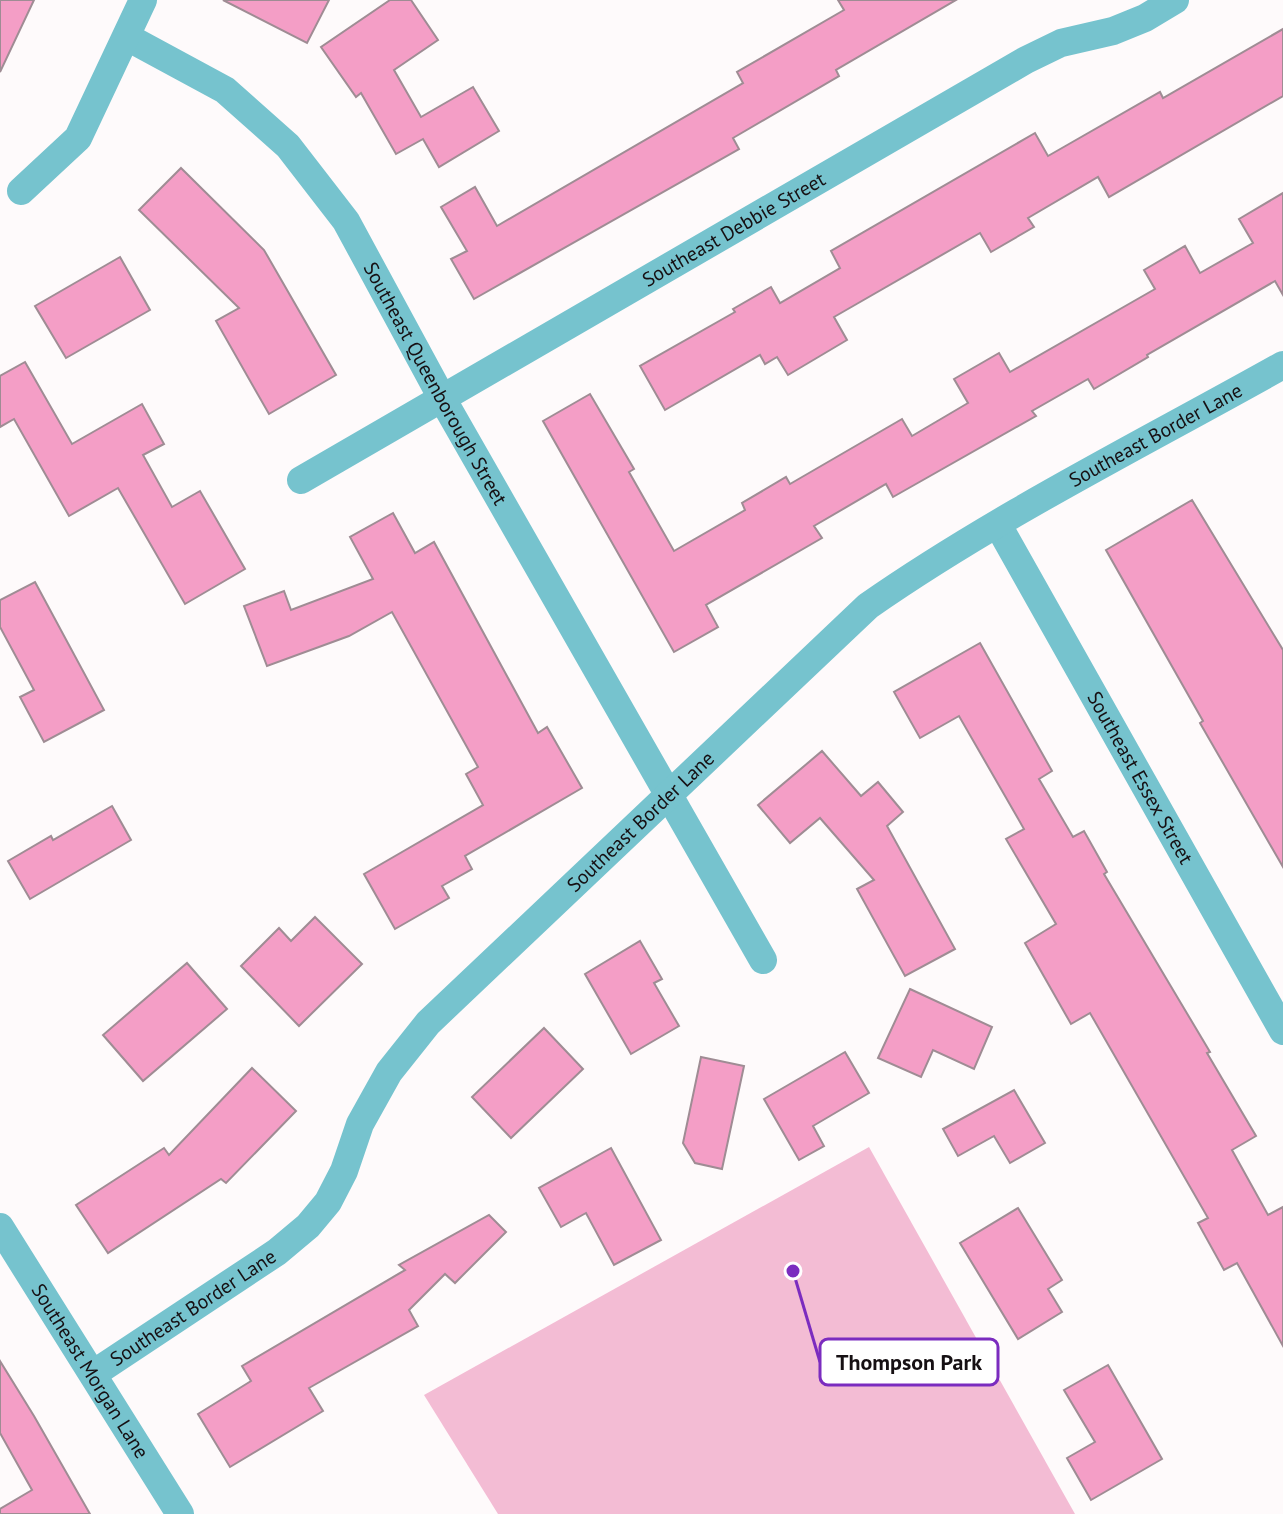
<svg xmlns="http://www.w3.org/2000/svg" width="1283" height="1514" font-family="'PT Sans',sans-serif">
	<rect width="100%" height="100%" fill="#fefafb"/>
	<path fill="#f3bcd4" d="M869 1147 1075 1514H498L424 1395Z"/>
	<g fill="#f49ec6" stroke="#9f8c94" stroke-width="2">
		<path d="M0 0H34L0 72Z"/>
		<path d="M223 0H329L307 43Z"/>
		<path d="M390 0H411L438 40 394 70 421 117 473 87 499 131 439 167 423 139 396 154 361 93 356 97 321 47Z"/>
		<path d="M838 0H956L836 70 839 76 733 138 739 149 474 299 451 259 467 251 441 207 475 187 497 226 743 83 737 72 844 10Z"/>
		<path d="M1283 29V96L1109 197 1098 177 1028 218 1034 227 991 252 980 233 834 317 847 340 788 375 777 357 765 364 760 355 665 410 640 366 735 312 733 309 771 287 780 303 840 268 831 251 1035 133 1048 156 1160 92 1163 98Z"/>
		<path d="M181 168 264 250 336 375 269 414 216 321 239 308 139 210Z"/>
		<path d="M1283 193V295L1275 281 1147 355 1148 357 1094 389 1088 379 1032 411 1036 416 893 497 886 484 814 526 822 538 706 605 718 627 674 652 543 421 590 394 634 469 629 472 674 551 745 510 742 503 786 477 790 484 902 419 912 436 968 403 954 379 999 353 1010 372 1155 289 1144 270 1185 246 1200 273 1253 243 1239 219Z"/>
		<path d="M120 257 150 310 66 358 35 306Z"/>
		<path d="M25 362 72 444 142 404 164 444 143 455 172 507 200 491 245 569 185 604 118 488 69 516 14 419 0 427V376Z"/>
		<path d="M1192 500 1283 650V867L1200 723 1203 721 1106 550Z"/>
		<path d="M393 513 415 553 434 542 538 733 547 727 582 788 465 856 472 869 442 886 449 898 395 929 364 874 483 805 466 774 478 767 392 612 349 636 267 666 244 606 284 591 291 610 373 579 350 537Z"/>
		<path d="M35 582 104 710 44 742 20 697 34 690 0 627V600Z"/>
		<path d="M980 643 1052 771 1039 779 1073 837 1084 831 1107 872 1104 874 1210 1052 1207 1053 1256 1136 1232 1150 1268 1215 1283 1207V1346L1237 1263 1224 1270 1198 1223 1208 1218 1090 1013 1071 1024 1025 943 1056 924 1006 839 1024 829 959 716 920 738 894 692Z"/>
		<path d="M822 751 861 796 878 782 903 812 887 826 955 949 905 976 857 889 874 880 820 818 790 843 758 805Z"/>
		<path d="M112 806 131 840 30 899 8 861 51 836 53 840Z"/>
		<path d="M315 917 362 964 299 1026 241 966 279 928 291 941Z"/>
		<path d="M640 941 662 979 654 983 679 1026 631 1054 585 974Z"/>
		<path d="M187 963 227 1009 143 1081 103 1035Z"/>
		<path d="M910 989 992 1027 974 1069 933 1050 921 1077 878 1058Z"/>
		<path d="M544 1028 583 1069 511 1138 472 1097Z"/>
		<path d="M845 1052 869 1093 813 1126 824 1146 799 1160 764 1099Z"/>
		<path d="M701 1057 744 1066 722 1169 695 1163 683 1143Z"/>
		<path d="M252 1068 296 1111 226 1183 221 1179 108 1253 76 1205 164 1148 169 1155Z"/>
		<path d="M1014 1090 1045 1143 1010 1163 994 1136 958 1156 943 1129Z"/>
		<path d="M611 1148 661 1240 614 1265 586 1213 561 1227 539 1188Z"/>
		<path d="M1018 1208 1062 1280 1048 1289 1062 1312 1018 1339 960 1243Z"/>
		<path d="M489 1215 506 1232 455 1283 445 1274 409 1310 418 1326 309 1388 323 1411 230 1467 198 1414 251 1381 242 1366 405 1270 399 1265Z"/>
		<path d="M0 1361 34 1416 90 1514H0V1509L32 1490 0 1433Z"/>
		<path d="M1108 1365 1162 1459 1091 1500 1067 1458 1095 1442 1064 1390Z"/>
	</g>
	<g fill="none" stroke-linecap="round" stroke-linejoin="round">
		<g stroke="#76c3ce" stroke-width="28">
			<path id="s1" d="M127 37 225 90 288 146 346 221 443 400 763 960"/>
			<path d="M21 191 78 138 143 0"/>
			<path id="s2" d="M301 480 1026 60 1061 43 1113 31 1145 18 1175 0"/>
			<path id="s3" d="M998 525 1283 1031"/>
			<path id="s4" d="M0 1227 180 1514"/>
			<path id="s5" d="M93 1374 277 1252 308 1226 328 1202 344 1171 360 1124 389 1072 428 1023 868 606C997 516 1146 442 1283 365"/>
		</g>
	</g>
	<g text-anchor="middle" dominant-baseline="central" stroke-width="8" stroke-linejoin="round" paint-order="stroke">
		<g font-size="20" fill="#161013" stroke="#fff">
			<text stroke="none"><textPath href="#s2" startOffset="500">Southeast Debbie Street</textPath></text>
			<text stroke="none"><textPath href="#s1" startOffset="476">Southeast Queenborough Street</textPath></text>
			<text stroke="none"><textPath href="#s5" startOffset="1440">Southeast Border Lane</textPath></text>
			<text stroke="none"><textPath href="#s3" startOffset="290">Southeast Essex Street</textPath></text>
			<text stroke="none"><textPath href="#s5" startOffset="792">Southeast Border Lane</textPath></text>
			<text stroke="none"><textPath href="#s5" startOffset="120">Southeast Border Lane</textPath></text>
			<text stroke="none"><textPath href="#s4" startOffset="170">Southeast Morgan Lane</textPath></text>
		</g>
	</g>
	<path fill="none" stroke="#7b2cbf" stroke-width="3" d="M793 1271L820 1362"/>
	<circle fill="#7b2cbf" stroke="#fff" stroke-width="3" cx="793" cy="1271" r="8"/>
	<rect fill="#fff" stroke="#7b2cbf" stroke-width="3" x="820" y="1339" width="178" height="46" rx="8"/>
	<g font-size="22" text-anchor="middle" font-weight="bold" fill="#161013">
		<text x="909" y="1370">Thompson Park</text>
	</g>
</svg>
